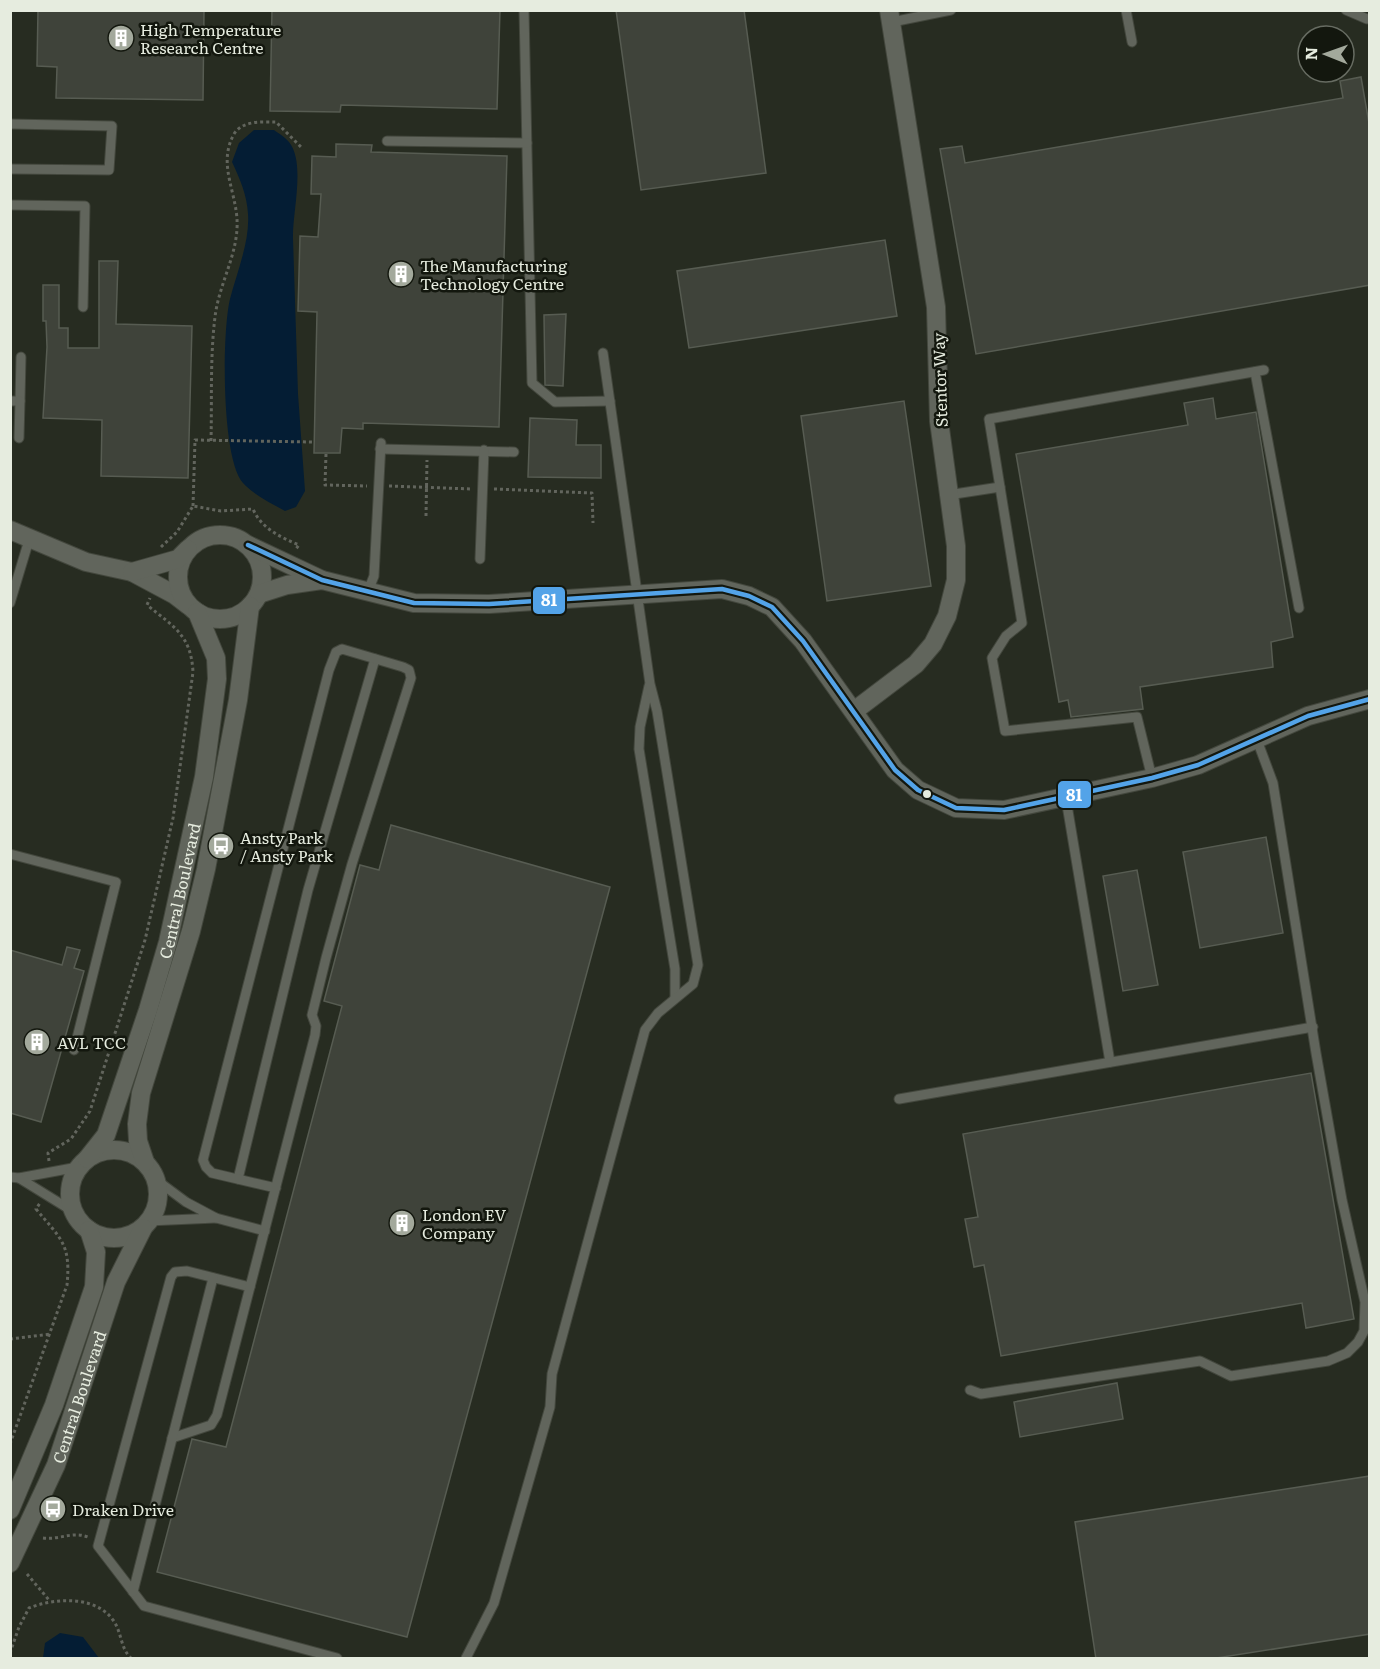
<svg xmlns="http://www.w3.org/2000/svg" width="1380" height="1669" font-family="Literata,serif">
	<rect width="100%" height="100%" fill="#272c21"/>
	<g fill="#041d34">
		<path d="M254 130H274C278 133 285 137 289 142 306 163 292 213 293 239L298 394 305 491 296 507 285 511C271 503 254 495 243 483 221 458 222 332 230 299 237 272 250 241 248 214 247 195 240 179 232 162L239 143Z"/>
		<path d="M60 1633 83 1637 99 1658H43L45 1643Z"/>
	</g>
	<g fill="#3f433a" stroke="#575c52" stroke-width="1.5">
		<path d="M38 10H204L203 100 56 98 57 67 37 66Z"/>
		<path d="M272 10H500L497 109 341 105 340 112 270 111Z"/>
		<path d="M616 10H744L766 173 641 190Z"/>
		<path d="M1361 77 1370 129V285L976 354 940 149 962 146 965 163 1343 98 1340 81Z"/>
		<path d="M336 144 372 145 371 152 507 156 499 427 363 423V429L342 428 340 453H314L317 312 298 311 300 236 318 237 321 194H311L312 156 336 157Z"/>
		<path d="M885 240 897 316 689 348 677 271Z"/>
		<path d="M99 261H118L116 324 192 326 188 478 101 476 102 420 43 418 47 347 46 321H43V285H59V328H68V348H99Z"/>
		<path d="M566 314 563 386 545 385 544 315Z"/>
		<path d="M1213 398 1216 419 1256 412 1293 637 1271 642 1273 667 1140 687 1143 709 1071 717 1068 700 1059 702 1016 454 1188 425 1184 403Z"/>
		<path d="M904 401 931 586 827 601 801 416Z"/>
		<path d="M530 418 577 420 576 445H601V478L528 477Z"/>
		<path d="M391 825 610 887 407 1637 157 1572 192 1439 226 1447 342 1006 324 1001 360 865 379 870Z"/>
		<path d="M1266 837 1283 933 1200 948 1183 852Z"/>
		<path d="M1137 870 1158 985 1123 991 1103 876Z"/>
		<path d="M67 947 80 950 74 968 84 971 41 1122 10 1113V950L62 965Z"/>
		<path d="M1311 1073 1354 1319 1306 1328 1302 1303 1001 1356 984 1265 974 1267 965 1219 978 1217 963 1134Z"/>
		<path d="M1117 1383 1123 1419 1020 1437 1014 1402Z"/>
		<path d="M1370 1476V1634L1210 1659H1096L1075 1522Z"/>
	</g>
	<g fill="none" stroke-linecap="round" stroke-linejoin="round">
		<defs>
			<g id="service">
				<path d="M524 10 532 383 555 402 610 401"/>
				<path d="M1126 10 1132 42"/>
				<path d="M1346 10 1367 19"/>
				<path d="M892 22 951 10"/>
				<path d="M10 124 112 126 109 170 10 169"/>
				<path d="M387 141 527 143"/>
				<path d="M10 205 85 206 83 307"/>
				<path d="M1255 372 1299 608"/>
				<path d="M10 401H20L21 357"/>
				<path d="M19 438 20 401"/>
				<path d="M380 449 514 452"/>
				<path d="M948 495 1000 487"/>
				<path d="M480 559 484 450"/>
				<path d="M368 591 374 576 381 443"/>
				<path d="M10 603 29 540"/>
				<path d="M649 686 640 727 639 749 675 969V998"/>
				<path d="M1152 778 1137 717 1005 731 992 658 1006 636 1022 623 989 419 1264 370"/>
				<path d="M1066 799 1110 1062"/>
				<path d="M10 854 116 882 74 1050"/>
				<path d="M899 1099 1313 1027"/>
				<path d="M10 1177 19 1178 78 1167"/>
				<path d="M19 1178 74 1212"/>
				<path d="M238 1179 308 890 375 659"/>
				<path d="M216 1218 265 1231"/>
				<path d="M148 1221 216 1218 186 1202 155 1179"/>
				<path d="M250 1287 187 1271 175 1272 171 1277 98 1546 144 1606 337 1658"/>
				<path d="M970 1390 981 1394 1200 1361 1231 1376 1328 1361 1347 1353 1358 1342 1364 1331 1365 1302 1342 1200 1316 1053 1273 783 1257 740"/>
				<path d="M172 1438 211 1425 217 1415 315 1035 316 1026 312 1015 326 958 352 864 411 678 409 670 403 667 342 649 336 652 329 670 203 1160 206 1167 212 1173 276 1188"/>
				<path d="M133 1592 213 1278"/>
				<path d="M466 1658 494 1603 550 1407 552 1374 645 1030 658 1013 693 984 698 965 657 711 650 684 603 353"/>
			</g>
			<g id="minor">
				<path d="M10 530 86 562 132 572 175 595 188 605"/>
				<circle cx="220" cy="577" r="42"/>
				<path d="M248 545 322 580 414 603 489 604 722 589 749 596 772 607 803 641 895 770 918 790 956 808 1004 810 1152 778 1198 765 1308 716 1370 699"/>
				<path d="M132 572 178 559 188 549"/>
				<path d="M259 594 287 585 322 580"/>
				<path d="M854 711 916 664 933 644 947 616 956 580V546L939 421 936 307 889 10"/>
				<circle cx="114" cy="1194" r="44"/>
				<path id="s1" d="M87 1159 106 1135 148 1010 168 942 204 777 217 679 216 658 197 612"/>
				<path d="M145 1162 138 1141 137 1124 141 1093 191 931 206 869 238 700 250 606"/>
				<path d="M10 1510 54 1405 94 1287 96 1252 89 1230"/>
				<path id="s2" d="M10 1563 56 1465 116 1282 143 1228"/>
			</g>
		</defs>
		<use href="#service" stroke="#43473d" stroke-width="11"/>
		<use href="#minor" stroke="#43473d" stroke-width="20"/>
		<g stroke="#62655d" stroke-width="3" stroke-dasharray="3 3" stroke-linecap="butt">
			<path d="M211 441C212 400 210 357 215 317 219 283 239 253 237 219 235 189 218 163 234 134 243 120 262 122 276 122L303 149"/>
			<path d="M326 454 325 485 367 486"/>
			<path d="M389 486 472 489"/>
			<path d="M494 489 592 493 593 523"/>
			<path d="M193 506 195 440 312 442"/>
			<path d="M426 516 427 460"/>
			<path d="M161 547 177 532 193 506 221 511 253 509C261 528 280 537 299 545L295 550"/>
			<path d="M49 1161 48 1153 71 1139 90 1111 145 940 173 818 193 672C191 635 174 627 147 605L150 598"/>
			<path d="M10 1339 51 1334"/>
			<path d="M10 1444 67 1285C71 1244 61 1239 36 1209L40 1203"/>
			<path d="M43 1538C60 1540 72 1531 88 1537"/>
			<path d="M27 1574 49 1600"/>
			<path d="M10 1653 19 1627 29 1608C54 1598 95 1595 113 1620 122 1632 120 1648 131 1658"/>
		</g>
		<use href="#service" stroke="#61655c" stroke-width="9"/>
		<use href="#minor" stroke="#61655c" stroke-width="18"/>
		<defs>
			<path id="bus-1" d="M248 545 322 580 414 603 489 604 722 589 749 596 772 607 803 641 895 770 918 790 956 808 1004 810 1152 778 1198 765 1308 716 1370 699"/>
		</defs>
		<use href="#bus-1" stroke="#13170e" stroke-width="9"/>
		<use href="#bus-1" stroke="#53a3e8" stroke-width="4.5"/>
	</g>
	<defs>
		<symbol id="building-disc" viewBox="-11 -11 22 22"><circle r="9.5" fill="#a3a99c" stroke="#13170e"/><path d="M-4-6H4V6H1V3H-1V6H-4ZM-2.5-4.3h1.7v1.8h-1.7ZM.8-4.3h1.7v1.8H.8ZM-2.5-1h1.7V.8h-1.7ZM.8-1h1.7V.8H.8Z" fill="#fff"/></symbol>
		<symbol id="bus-disc" viewBox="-11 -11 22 22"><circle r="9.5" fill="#a3a99c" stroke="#13170e"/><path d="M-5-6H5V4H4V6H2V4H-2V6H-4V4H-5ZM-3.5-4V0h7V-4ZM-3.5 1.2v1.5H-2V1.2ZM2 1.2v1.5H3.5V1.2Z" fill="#fff"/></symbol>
	</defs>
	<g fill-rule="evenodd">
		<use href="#building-disc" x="106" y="23" width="30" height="30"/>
		<use href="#building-disc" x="386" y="259" width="30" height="30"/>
		<use href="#bus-disc" x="206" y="831" width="30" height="30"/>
		<use href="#building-disc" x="22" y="1027" width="30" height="30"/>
		<use href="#building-disc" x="387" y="1208" width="30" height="30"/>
		<use href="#bus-disc" x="38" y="1494" width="30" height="30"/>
	</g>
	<circle fill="#e6ecdf" stroke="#13170e" stroke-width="2" cx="927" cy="794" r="5"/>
	<g text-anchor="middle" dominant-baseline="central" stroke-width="5" stroke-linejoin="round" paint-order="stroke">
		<g font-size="16" fill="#e6ecdf" stroke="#13170e" text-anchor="start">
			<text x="140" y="29">High Temperature<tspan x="140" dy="18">Research Centre</tspan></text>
			<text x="420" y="265">The Manufacturing<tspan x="420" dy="18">Technology Centre</tspan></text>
			<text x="240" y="837">Ansty Park<tspan x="240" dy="18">/ Ansty Park</tspan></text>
			<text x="57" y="1042">AVL TCC</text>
			<text x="422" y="1214">London EV<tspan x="422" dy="18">Company</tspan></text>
			<text x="72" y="1509">Draken Drive</text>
		</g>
		<g font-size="16" fill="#e6ecdf" stroke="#13170e">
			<text transform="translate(939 380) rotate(-92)">Stentor Way</text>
			<text stroke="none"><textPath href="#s1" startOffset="286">Central Boulevard</textPath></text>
			<text stroke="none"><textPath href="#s2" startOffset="180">Central Boulevard</textPath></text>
		</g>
	</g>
	<g stroke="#13170e" stroke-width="2">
		<rect x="532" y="586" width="34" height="29" rx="6" fill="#53a3e8"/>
		<rect x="1057" y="780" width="35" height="29" rx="6" fill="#53a3e8"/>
	</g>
	<g font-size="16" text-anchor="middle" font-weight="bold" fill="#fff">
		<text x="549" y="606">81</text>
		<text x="1074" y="801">81</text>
	</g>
	<rect width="1380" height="1669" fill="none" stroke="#e6ecdf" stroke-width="24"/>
	<g transform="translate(1326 54) rotate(271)"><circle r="28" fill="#13170e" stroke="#676c62" stroke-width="1.5"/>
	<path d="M0-4.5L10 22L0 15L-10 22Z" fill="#a3a99c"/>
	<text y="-9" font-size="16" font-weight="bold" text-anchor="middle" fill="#e6ecdf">N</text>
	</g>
</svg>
